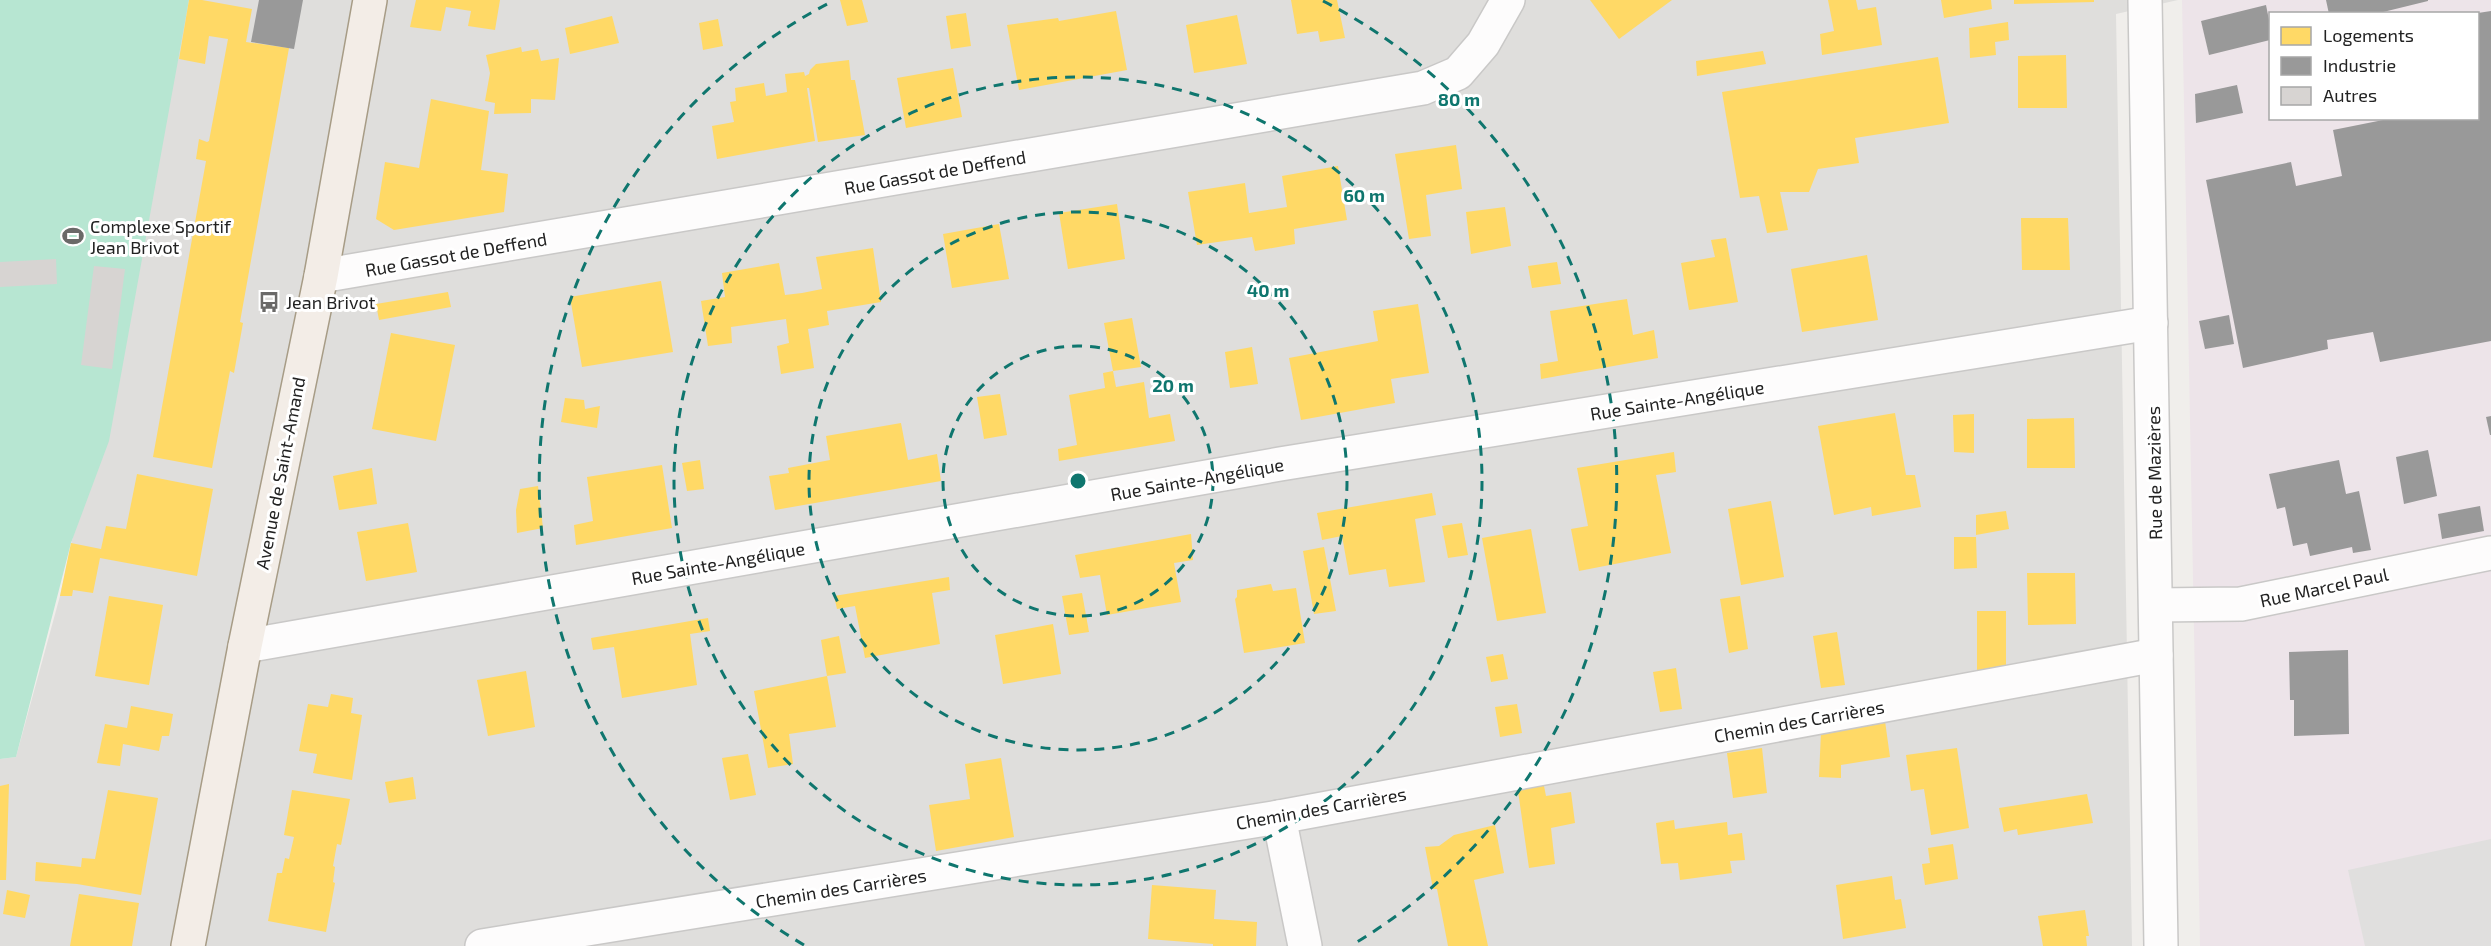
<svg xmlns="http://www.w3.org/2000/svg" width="2491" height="946" font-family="'Exo 2',sans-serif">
	<rect width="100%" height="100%" fill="#f0eeeb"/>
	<path fill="#dfdedc" d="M189 0H2178L2116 14 2132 946H0V759L16 757 60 596Z"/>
	<path fill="#ede4e9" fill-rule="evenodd" d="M2182 0H2491V946H2200ZM2270 14H2478V118H2270Z"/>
	<path fill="#b7e6d2" d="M0 0H189L109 441 71 543 16 757 0 759Z"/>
	<path fill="#e0dfde" d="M2491 839V946H2365L2348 870Z"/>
	<g fill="#ffd966">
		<path d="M189 0H202L252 9 246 42 289 48 240 322 243 323 234 373 230 371 212 468 153 457 206 161 196 159 199 139 207 142 209 141 228 39 209 36 205 64 179 59Z"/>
		<path d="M416 0H500L495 30 468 26 471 11 446 7 441 31 410 27Z"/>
		<path d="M840 0H862L868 22 847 26Z"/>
		<path d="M1291 0H1337L1345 38 1320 42 1318 31 1297 34Z"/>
		<path d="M1590 0H1672L1619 39Z"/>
		<path d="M1828 0H1856L1858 10 1876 7 1882 45 1822 55 1820 34 1834 31Z"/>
		<path d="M1941 0H1991L1992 9 1944 18Z"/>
		<path d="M2014 0H2094V2L2014 4Z"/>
		<path d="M1116 11 1127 70 1019 90 1007 25 1058 18 1059 21Z"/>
		<path d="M966 13 971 46 951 49 946 16Z"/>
		<path d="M1237 15 1247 64 1194 73 1186 25Z"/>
		<path d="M612 16 619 43 570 54 565 28Z"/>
		<path d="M718 19 723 46 703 50 699 23Z"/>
		<path d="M2008 22 2009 40 1995 42 1996 55 1970 58 1969 28Z"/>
		<path d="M521 47 522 52 538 49 541 61 559 58 555 100 531 99V113L494 114 495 103 485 101 490 73 486 55Z"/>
		<path d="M1763 51 1766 64 1697 76 1696 61Z"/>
		<path d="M2066 55 2067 108H2018V56Z"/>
		<path d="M1938 57 1949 123 1855 138 1859 163 1818 169 1809 192H1780L1788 230 1767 233 1759 196 1740 198 1722 92Z"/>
		<path d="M849 60 851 80H855L865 135 818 142 809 88H807L815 141 717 159 712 126 734 122 730 102 736 101 735 88 764 83 766 96 787 92 785 74 804 72 805 76 809 74 810 70 816 64Z"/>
		<path d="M953 68 962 117 906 128 897 78Z"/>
		<path d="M431 99 489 111 481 170 508 174 504 212 394 230 376 219 385 162 419 168Z"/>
		<path d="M1456 145 1462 189 1426 195 1431 236 1409 239 1395 154Z"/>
		<path d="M1338 166 1347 220 1294 229 1295 244 1255 251 1252 237 1197 245 1188 192 1245 183 1249 213 1287 207 1282 176Z"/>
		<path d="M1117 204 1125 259 1068 269 1059 213Z"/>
		<path d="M1505 207 1511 246 1471 254 1466 212Z"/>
		<path d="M2021 218H2068L2070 270H2022Z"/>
		<path d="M999 224 1009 279 952 288 943 234Z"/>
		<path d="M1726 238 1738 302 1689 310 1681 263 1715 257 1711 240Z"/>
		<path d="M873 248 881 302 827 311 829 325 808 329 814 368 781 374 777 346 789 343 786 319 731 327 732 343 708 346 701 301 725 297 722 273 779 263 785 295 802 293 822 289 816 257Z"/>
		<path d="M1867 255 1878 320 1802 332 1791 269Z"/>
		<path d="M1557 262 1561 284 1532 288 1528 266Z"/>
		<path d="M661 281 673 352 582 367 570 297Z"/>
		<path d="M448 292 451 307 379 320 376 304Z"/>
		<path d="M1627 299 1633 335 1654 330 1658 358 1541 379 1540 364 1558 361 1550 311Z"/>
		<path d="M1418 304 1429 373 1391 379 1395 403 1301 420 1289 358 1378 341 1373 311Z"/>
		<path d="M1132 318 1141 367 1113 371 1104 323Z"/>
		<path d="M391 333 455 345 436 441 372 429Z"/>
		<path d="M1252 347 1258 384 1230 388 1225 352Z"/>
		<path d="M1113 371 1116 387 1144 382 1149 418 1170 414 1175 441 1059 461 1058 449 1077 445 1069 395 1105 388 1103 373Z"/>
		<path d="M1000 394 1007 435 984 439 977 397Z"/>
		<path d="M565 398 584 400 585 409 600 406 597 428 561 422Z"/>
		<path d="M1895 413 1906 475H1915L1921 507 1872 516 1871 507 1834 515 1818 426Z"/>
		<path d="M1974 414V453L1954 452 1953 415Z"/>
		<path d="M2074 418 2075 468H2027V419Z"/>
		<path d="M901 423 908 460 937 454 941 481 775 510 769 476 789 473 788 468 830 460 826 436Z"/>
		<path d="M1674 452 1676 472 1656 475 1671 553 1579 571 1571 529 1588 526 1577 468Z"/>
		<path d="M700 460 704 489 687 491 682 463Z"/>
		<path d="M662 465 672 528 576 545 574 525 593 521 587 477Z"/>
		<path d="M372 468 377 504 339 510 333 476Z"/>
		<path d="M137 474 213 489 197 576 100 558 93 593 73 590 72 596H60L71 543 101 549 106 526 126 529Z"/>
		<path d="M538 486 543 528 517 533 516 510 520 489Z"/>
		<path d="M1432 493 1436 515 1415 519 1425 582 1389 587 1386 569 1349 575 1342 536 1322 540 1317 513Z"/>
		<path d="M1771 501 1784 577 1741 585 1728 509Z"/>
		<path d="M2006 511 2009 529 1976 535V515Z"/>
		<path d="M408 523 417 572 366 581 357 532Z"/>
		<path d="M1462 523 1468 555 1448 558 1442 526Z"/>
		<path d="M1531 529 1546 613 1497 621 1482 538Z"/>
		<path d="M1191 534 1193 560 1174 563 1181 602 1107 615 1100 575 1080 578 1075 555Z"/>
		<path d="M1954 537H1976L1977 568 1954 569Z"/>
		<path d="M1324 547 1336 611 1314 614 1303 551Z"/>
		<path d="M2027 573H2075L2076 624 2028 625Z"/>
		<path d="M949 577 950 590 932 593 940 644 865 658 855 606 837 609 834 596Z"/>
		<path d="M1271 584 1273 591 1296 588 1305 643 1244 653 1235 599 1237 597V590Z"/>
		<path d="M1082 593 1089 632 1069 635 1062 596Z"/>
		<path d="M109 596 163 605 149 685 95 676Z"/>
		<path d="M1740 596 1748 649 1729 653 1720 599Z"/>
		<path d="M1977 611H2006V667L1977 672Z"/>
		<path d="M708 618 710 631 690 634 697 685 622 698 614 647 593 650 591 638Z"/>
		<path d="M1053 624 1061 674 1003 684 995 635Z"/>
		<path d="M1837 632 1845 685 1821 688 1813 636Z"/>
		<path d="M839 636 846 673 827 676 836 727 789 734 793 764 768 768 754 691 827 676 821 640Z"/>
		<path d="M1503 654 1508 679 1491 682 1486 657Z"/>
		<path d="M1676 668 1682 709 1660 712 1653 672Z"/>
		<path d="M526 671 535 727 488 736 477 680Z"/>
		<path d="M331 694 353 698 351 713 362 715 352 780 313 773 317 754 299 751 308 704 328 707Z"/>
		<path d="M1517 704 1522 733 1500 737 1495 707Z"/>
		<path d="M131 706 173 714 169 736H162L159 751 123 744 120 766 97 763 105 724 127 728Z"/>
		<path d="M1885 721 1890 757 1841 765V778L1819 777 1821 732Z"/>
		<path d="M1762 748 1767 793 1733 798 1727 753Z"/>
		<path d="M1957 748 1969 828 1931 835 1924 789 1911 791 1906 755Z"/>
		<path d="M748 754 756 795 730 800 722 758Z"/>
		<path d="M1001 758 1014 837 936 851 929 805 970 799 965 764Z"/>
		<path d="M413 777 416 799 389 803 385 782Z"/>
		<path d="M1543 781 1546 796 1571 792 1575 823 1551 828 1555 864 1529 868 1517 784Z"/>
		<path d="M9 784 6 880H0V786Z"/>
		<path d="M108 790 158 798 141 895 77 884 35 881 36 862 81 867 82 858 95 859Z"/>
		<path d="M292 790 350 799 341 845 337 844 333 866 335 867 333 882 335 883 326 932 268 921 277 873H282L285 858 289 859 294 837 284 835Z"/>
		<path d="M2087 794 2093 823 2018 835 2017 829 2004 832 1999 808Z"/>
		<path d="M1674 820 1675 829 1727 822 1728 835 1742 833 1745 860 1730 861 1732 873 1680 880 1678 863 1661 864 1656 823Z"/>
		<path d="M1495 825 1504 873 1474 880 1488 946H1448L1437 889H1433L1425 847 1439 846 1454 835Z"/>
		<path d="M1953 844 1958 879 1925 885 1922 864 1930 863 1928 848Z"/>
		<path d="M1892 876 1895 900 1901 899 1906 928 1843 939 1836 885Z"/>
		<path d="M1152 885 1216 890 1214 919 1257 922 1256 946H1213V944L1148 939Z"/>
		<path d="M7 890 30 895 25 918 3 914Z"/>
		<path d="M79 894 139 903 132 946H70Z"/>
		<path d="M2085 910 2089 936H2086L2087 946H2043L2038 916Z"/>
	</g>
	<g fill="#999">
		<path d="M259 0H303L294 49 251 42Z"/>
		<path d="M2326 0H2428V1L2375 14H2329Z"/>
		<path d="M2266 5 2270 25V40L2209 55 2201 21Z"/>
		<path d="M2491 11V341L2380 362 2373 332 2327 340 2328 349 2243 368 2206 180 2291 162 2296 186 2342 176 2333 130 2393 118H2478V13Z"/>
		<path d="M2237 85 2243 113 2196 123 2195 94Z"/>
		<path d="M2229 315 2234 344 2205 349 2199 321Z"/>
		<path d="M2491 416V435H2490L2486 417Z"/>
		<path d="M2428 450 2437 496 2404 504 2396 457Z"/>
		<path d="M2339 460 2346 494 2359 491 2371 550 2353 553 2352 547 2310 556 2307 543 2293 546 2285 507 2277 509 2269 474Z"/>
		<path d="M2480 506 2484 531 2442 539 2438 514Z"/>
		<path d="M2348 650 2349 734 2294 736V700H2290L2289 652Z"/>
	</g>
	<g fill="#d7d4d2">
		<path d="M56 259 57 284 0 287V262Z"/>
		<path d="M94 266 125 269 112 369 81 365Z"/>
	</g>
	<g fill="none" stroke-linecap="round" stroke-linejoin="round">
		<defs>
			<g id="minor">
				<path d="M2145 0 2161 946"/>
				<path d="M321 276 1423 88 1458 73 1483 44 1508 0"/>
				<path d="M2156 605 2241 604 2491 553"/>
				<path d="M245 646 1280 464 2151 323"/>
				<path d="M1279 817 1305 946"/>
				<path d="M482 946 1279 817 2156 655"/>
			</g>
			<path id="major" d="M188 946 245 646 321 276 370 0"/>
		</defs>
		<use href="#minor" stroke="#c9c8c7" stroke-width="36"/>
		<use href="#major" stroke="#a79c86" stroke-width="36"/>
		<use href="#minor" stroke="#fdfcfc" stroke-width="33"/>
		<use href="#major" stroke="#f3ede7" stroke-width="33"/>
	</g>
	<g fill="none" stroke="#0f766e" stroke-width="3" stroke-dasharray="10 8">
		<circle cx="1078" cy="481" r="135"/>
		<circle cx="1078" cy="481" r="269"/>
		<circle cx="1078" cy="481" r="404"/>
		<path d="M804 945A539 539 0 0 1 833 1M1323 1A539 539 0 0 1 1352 945"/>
	</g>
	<defs>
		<symbol id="stadium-bare" viewBox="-9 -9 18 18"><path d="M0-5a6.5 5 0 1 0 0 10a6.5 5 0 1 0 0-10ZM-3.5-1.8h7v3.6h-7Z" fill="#6a6968" stroke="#fff" stroke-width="2.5" paint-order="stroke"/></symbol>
		<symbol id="bus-bare" viewBox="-9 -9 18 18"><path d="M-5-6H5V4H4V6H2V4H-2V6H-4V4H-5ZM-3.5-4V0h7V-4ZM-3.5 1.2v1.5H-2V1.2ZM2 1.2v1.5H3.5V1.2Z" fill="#6a6968" stroke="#fff" stroke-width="2.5" paint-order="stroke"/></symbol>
	</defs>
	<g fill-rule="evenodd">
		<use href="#stadium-bare" x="58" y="221" width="30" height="30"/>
		<use href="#bus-bare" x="254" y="287" width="30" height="30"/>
	</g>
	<g text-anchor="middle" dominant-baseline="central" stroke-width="6" stroke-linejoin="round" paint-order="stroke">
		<g font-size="18" fill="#222" stroke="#fff">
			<text transform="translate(935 172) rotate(-10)">Rue Gassot de Deffend</text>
			<text transform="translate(456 254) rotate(-10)">Rue Gassot de Deffend</text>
			<text transform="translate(1677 400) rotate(-9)">Rue Sainte-Angélique</text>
			<text transform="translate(280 473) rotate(-79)">Avenue de Saint-Amand</text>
			<text transform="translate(2154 473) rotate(-91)">Rue de Mazières</text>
			<text transform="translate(1197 479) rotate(-10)">Rue Sainte-Angélique</text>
			<text transform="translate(718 563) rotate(-10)">Rue Sainte-Angélique</text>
			<text transform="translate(2324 587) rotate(-12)">Rue Marcel Paul</text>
			<text transform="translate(1799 721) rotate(-10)">Chemin des Carrières</text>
			<text transform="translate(1321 808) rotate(-10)">Chemin des Carrières</text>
			<text transform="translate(841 888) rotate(-9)">Chemin des Carrières</text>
		</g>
		<g font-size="18" fill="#222" stroke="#fff" text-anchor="start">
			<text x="90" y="226">Complexe Sportif<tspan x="90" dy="21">Jean Brivot</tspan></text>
			<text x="286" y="302">Jean Brivot</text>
		</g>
	</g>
	<circle cx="1078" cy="481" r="9" fill="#0f766e" stroke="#fff" stroke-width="3"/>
	<g font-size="18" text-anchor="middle" font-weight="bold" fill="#0f766e" stroke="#fff" stroke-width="6" stroke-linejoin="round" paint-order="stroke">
		<text x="1459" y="106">80 m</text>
		<text x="1364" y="202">60 m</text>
		<text x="1268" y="297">40 m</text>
		<text x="1173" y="392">20 m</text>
	</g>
	<rect x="2269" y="12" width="210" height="108" fill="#ffffff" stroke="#a7a7a7" stroke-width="1.5"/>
	<rect x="2281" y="27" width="30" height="18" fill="#ffd966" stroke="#a7a7a7" stroke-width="1.5"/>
	<text x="2323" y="42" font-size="18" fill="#222222">Logements</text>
	<rect x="2281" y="57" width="30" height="18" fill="#999999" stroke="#a7a7a7" stroke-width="1.5"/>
	<text x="2323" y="72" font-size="18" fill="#222222">Industrie</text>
	<rect x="2281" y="87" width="30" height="18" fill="#d7d4d2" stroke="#a7a7a7" stroke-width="1.5"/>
	<text x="2323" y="102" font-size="18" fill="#222222">Autres</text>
</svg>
